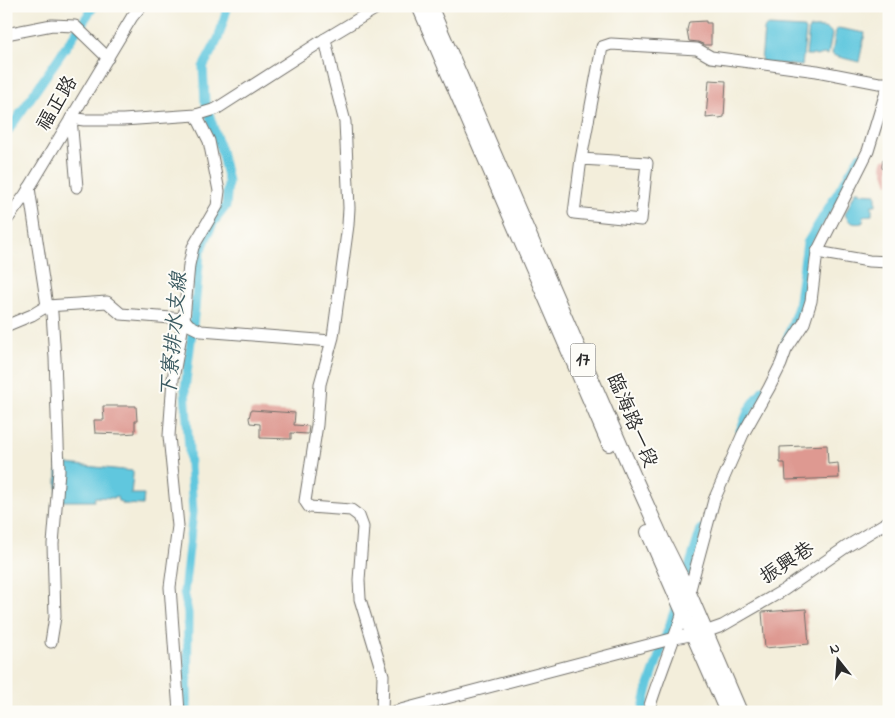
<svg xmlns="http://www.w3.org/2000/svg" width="895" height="718" font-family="'Indie Flower','LXGW WenKai TC',sans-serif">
	<rect width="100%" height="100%" fill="#fdfcf7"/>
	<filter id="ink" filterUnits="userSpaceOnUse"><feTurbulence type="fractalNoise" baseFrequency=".02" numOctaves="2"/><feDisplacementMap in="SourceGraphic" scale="10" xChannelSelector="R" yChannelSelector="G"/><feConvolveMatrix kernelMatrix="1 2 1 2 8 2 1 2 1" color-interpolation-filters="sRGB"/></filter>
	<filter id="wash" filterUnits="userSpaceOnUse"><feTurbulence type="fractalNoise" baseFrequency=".0096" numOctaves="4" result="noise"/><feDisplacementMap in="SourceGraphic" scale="20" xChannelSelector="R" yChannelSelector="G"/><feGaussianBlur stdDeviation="1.12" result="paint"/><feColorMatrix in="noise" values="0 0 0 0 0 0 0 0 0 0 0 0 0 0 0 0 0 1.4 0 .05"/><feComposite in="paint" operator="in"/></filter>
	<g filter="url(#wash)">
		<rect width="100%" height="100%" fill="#f3eedb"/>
		<g fill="#61c7de" stroke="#467984">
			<path d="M768 26 803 28 806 30 802 66 761 62 764 30 765 27Z"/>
			<path d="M809 28H811C818 28 829 26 832 34L828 55 824 54 816 56 814 55H806Z"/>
			<path d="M838 28 865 33 859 62 835 56 832 54 836 30Z"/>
			<path d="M856 191H860V193L876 194V205H872V215L863 216 864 221 862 223C853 225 848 222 845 214Z"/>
			<path d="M57 463 133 471V475L131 494H144L143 505 123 504 122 502 118 501 117 497 114 498 95 497 94 501H57Z"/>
		</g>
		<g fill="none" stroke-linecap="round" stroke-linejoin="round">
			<g stroke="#61c7de" stroke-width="9">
				<path d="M6 134 94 6"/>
				<path d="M783 350 798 307 807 243 860 156"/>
				<path d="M740 431 749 409 763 390"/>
				<path d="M684 583 701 529"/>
				<path d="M187 712 188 613 184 592 193 512 185 389 195 308 200 253 213 223 226 206 228 181 221 151 205 101 203 67 218 39 228 6"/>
				<path d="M642 712 648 688 678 600"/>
			</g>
		</g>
		<g id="blocks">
			<g fill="#de9991">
				<path d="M706 21V23H711V45H705L698 42 689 41 687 30 689 22Z"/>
				<path d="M709 80 726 81 724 117 719 118 715 117 706 118Z"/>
				<path d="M889 158V184H888L882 167 883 159Z"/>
				<path d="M103 406H136L137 421H135V433L122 434 95 433 94 420H104Z"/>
				<path d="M251 410 295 413 294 425 309 426 308 434 291 433V439L260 438V424L250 423 249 418Z"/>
				<path d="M827 445 828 464 838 463 839 478 786 480 785 463H780V447Z"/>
				<path d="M806 609 809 644 765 648 762 612Z"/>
			</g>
		</g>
	</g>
	<g filter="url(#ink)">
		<use href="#blocks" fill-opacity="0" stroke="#716f69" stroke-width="1"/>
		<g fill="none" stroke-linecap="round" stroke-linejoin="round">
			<defs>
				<g id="minor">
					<path d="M6 34 52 25 75 26 108 58"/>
					<path d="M325 39 333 76 345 122 349 208 348 225 333 337 320 384 317 425 305 501 309 507 351 510 359 516 363 527 359 580 360 599 383 675 382 712"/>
					<path d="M581 159 647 163 641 220 574 213 581 159 602 47 611 44 697 49 711 57 817 71 879 83H888"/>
					<path d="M77 187 71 118 84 120H123L196 115 216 109 325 39 380 6"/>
					<path d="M29 188 47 306 52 313 55 358 59 471 53 544 55 617 51 642"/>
					<path d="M6 221 25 195 132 17 141 6"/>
					<path d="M817 252 869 261 889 262"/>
					<path d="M6 327 8 325 32 315 47 306 107 302 121 314 184 319 189 325 201 331 331 341"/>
					<path d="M686 596 689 593 714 500 743 434 769 388 781 364 786 350 804 323 811 301 817 252 868 151 889 82"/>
					<path d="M179 712 170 587 178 526 169 436 173 379 184 319 189 265 193 247 217 206 219 191 209 141 196 115"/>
					<path d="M393 712 675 638 705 632 722 626 784 590 846 547 889 521"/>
					<path d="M648 712C658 678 672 646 683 612"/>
				</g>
				<g id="major">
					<path d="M419 6 609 444"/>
					<path d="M430 6 635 479 663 541 689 593 740 712"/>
					<path d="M648 532 727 712"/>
				</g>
			</defs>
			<use href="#minor" stroke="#716f69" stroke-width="13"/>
			<use href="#major" stroke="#716f69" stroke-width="16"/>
			<use href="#minor" stroke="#fff" stroke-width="11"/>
			<use href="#major" stroke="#fff" stroke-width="14"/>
		</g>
	</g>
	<g text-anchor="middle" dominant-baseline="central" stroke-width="4" stroke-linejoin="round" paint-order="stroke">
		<rect fill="#fdfcf7" stroke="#6a6a68" stroke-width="1" x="570.5" y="343.5" width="25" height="33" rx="4"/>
		<g font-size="19" font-weight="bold" fill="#2b2b2b">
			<text x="583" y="360">17</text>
		</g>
		<g font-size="20" fill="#2b2b2b" stroke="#fdfcf7">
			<text transform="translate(58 104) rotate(-59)">福正路</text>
			<text transform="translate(631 421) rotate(67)">臨海路一段</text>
			<text transform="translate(788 564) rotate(-33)">振興巷</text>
		</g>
		<g font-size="21" font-style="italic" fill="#3b5a61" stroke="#fdfcf7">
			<text transform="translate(175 335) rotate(-85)">下寮排水支線</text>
		</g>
	</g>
	<rect width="895" height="718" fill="none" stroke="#fdfcf7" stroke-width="25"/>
	<g transform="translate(838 660) rotate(343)" stroke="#fdfcf7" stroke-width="4" paint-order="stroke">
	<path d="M0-4L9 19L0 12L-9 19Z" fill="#2b2b2b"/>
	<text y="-8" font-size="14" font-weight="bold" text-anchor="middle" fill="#2b2b2b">N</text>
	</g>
</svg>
